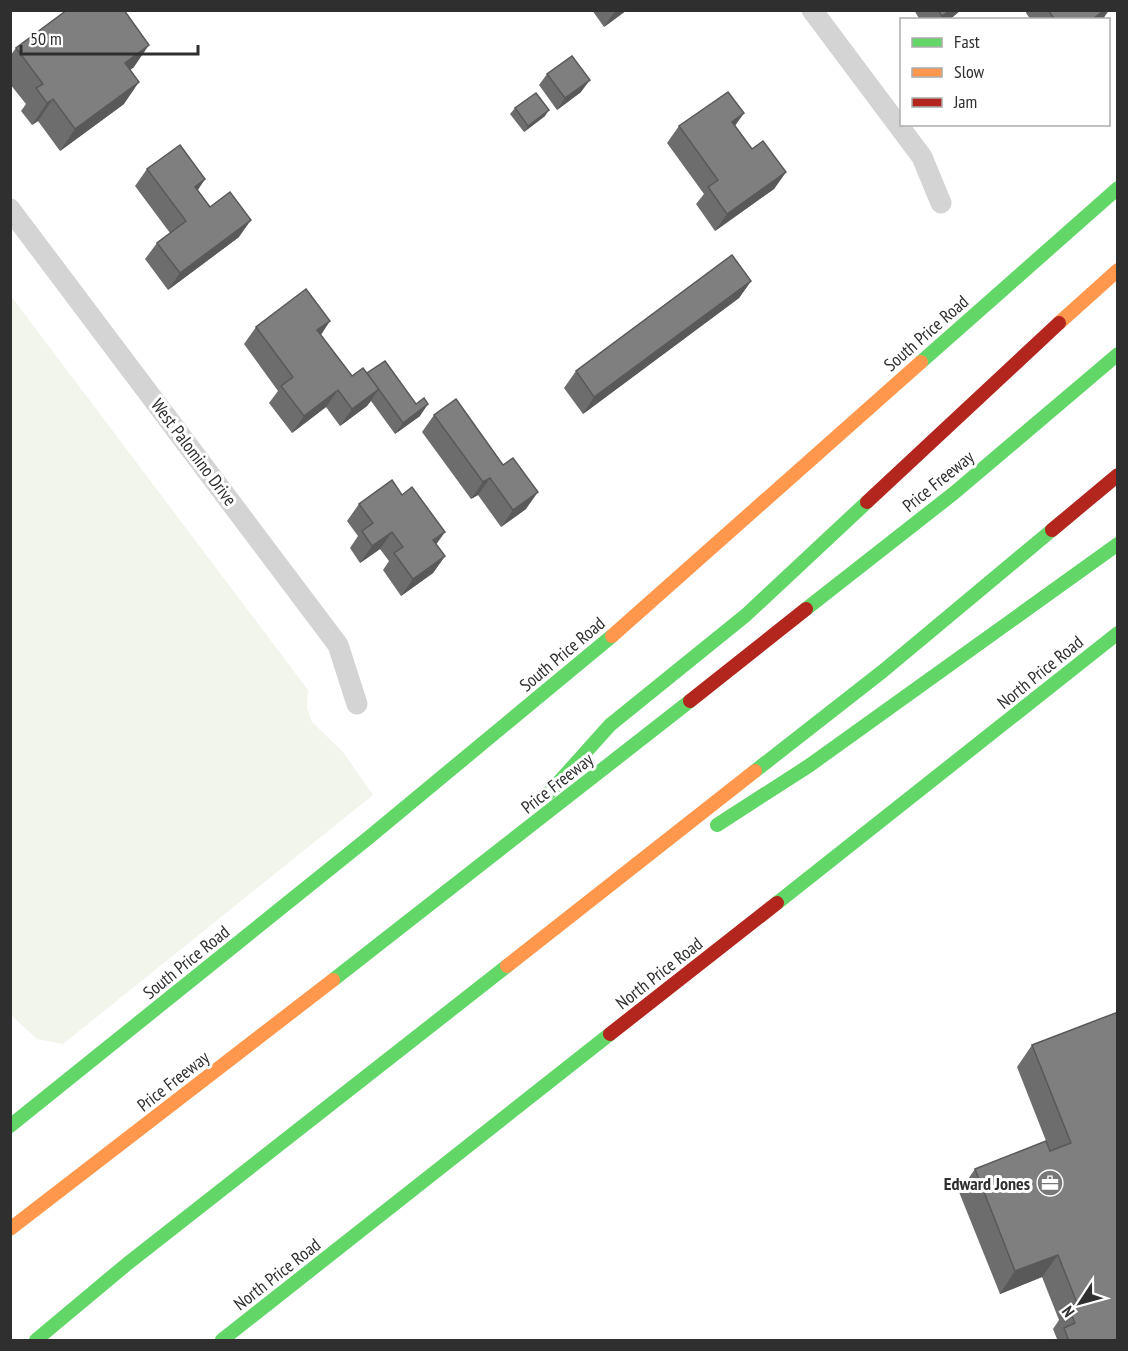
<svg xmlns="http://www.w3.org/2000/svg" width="1128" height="1351" font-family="'PT Sans Narrow',sans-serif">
	<rect width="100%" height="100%" fill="#fff"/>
	<path fill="#f1f5ec" d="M11 296 308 690 307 708 312 722 343 752 373 795 63 1044 37 1039 11 1015Z"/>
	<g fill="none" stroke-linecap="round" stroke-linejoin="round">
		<g stroke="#d4d4d4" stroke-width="21">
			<path d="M812 10 922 157 941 203"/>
			<path d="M10 209 338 645 357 704"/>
		</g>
		<g stroke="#63d668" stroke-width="14">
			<path d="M921 362 1118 188"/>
			<path d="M806 609 954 493 1118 354"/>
			<path d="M755 771 883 671 1052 530"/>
			<path d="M549 793 610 725 746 615 867 502"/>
			<path d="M717 825 810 765 1118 544"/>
			<path d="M777 903 1118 633"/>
			<path d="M333 980 690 701"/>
			<path d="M10 1126 367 839 612 636"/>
			<path d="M36 1340 127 1264 507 966"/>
			<path d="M222 1340 610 1034"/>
		</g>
		<g stroke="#ff974d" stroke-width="14">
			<path d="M1059 323 1118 270"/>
			<path d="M612 636 921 362"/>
			<path d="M507 966 755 771"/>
			<path d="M10 1229 333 980"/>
		</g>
		<g stroke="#b3261e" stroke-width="14">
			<path d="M867 502 1059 323"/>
			<path d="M1052 530 1118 475"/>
			<path d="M690 701 806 609"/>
			<path d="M610 1034 777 903"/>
		</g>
	</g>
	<g fill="#6d6d6d">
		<path d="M592 10H627L604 27Z"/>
		<path d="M914 10H961L949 20H920Z"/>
		<path d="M1027 10H1109L1102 20H1031L1026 13Z"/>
		<path d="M16 48 134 67 130 70 124 104 60 151 38 121 32 125 21 111 26 104 10 84V56Z"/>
		<path d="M547 74 581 92 557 110 539 85Z"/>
		<path d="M515 108 545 116 524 132 510 114Z"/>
		<path d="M744 113 735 125 752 149 786 172 774 189 715 231 696 204 704 194 667 143 679 126Z"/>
		<path d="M147 169 205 179 198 190 210 207 239 237 168 290 145 259 157 243 170 233 135 186Z"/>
		<path d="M751 281 739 298 583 414 564 388 576 371Z"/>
		<path d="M256 327 321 335 352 376 367 373 420 416 395 434 371 401 367 406 340 426 326 407 292 433 269 403 278 391 244 344Z"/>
		<path d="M434 415 526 509 501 527 478 495 471 499 422 432Z"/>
		<path d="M402 495 445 556 433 573 401 596 383 570 389 561 380 549 360 563 350 548 358 536 347 521 359 504Z"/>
		<path d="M1118 1012V1341H1055L1057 1339 1053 1329 1059 1320 1042 1277 1000 1294 959 1192 975 1169 1050 1151 1017 1067 1032 1045Z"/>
	</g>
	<g fill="#595959">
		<path d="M616 10H627L604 27Z"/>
		<path d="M950 10H961L949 20H940L942 16Z"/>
		<path d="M1104 10H1109L1102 20H1092Z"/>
		<path d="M149 45 134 67 110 85 125 63Z"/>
		<path d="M590 80 581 92 557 110 565 98Z"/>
		<path d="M139 82 124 104 60 151 75 129Z"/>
		<path d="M53 99 38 121 32 125 47 103Z"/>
		<path d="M549 110 545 116 524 132 528 126Z"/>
		<path d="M744 113 732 130V122Z"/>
		<path d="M786 172 774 189 715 231 727 214Z"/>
		<path d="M205 179 193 196 195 187Z"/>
		<path d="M251 220 239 237 168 290 180 273Z"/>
		<path d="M751 281 739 298 583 414 594 397Z"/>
		<path d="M330 321 319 338 317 330Z"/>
		<path d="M379 389 367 406 340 426 352 409Z"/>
		<path d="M338 390 326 407 292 433 304 416Z"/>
		<path d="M428 404 420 416 395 434 403 423Z"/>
		<path d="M490 478 478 495 471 499 483 482Z"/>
		<path d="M538 492 526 509 501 527 513 510Z"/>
		<path d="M392 532 380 549 360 563 372 546Z"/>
		<path d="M445 532 433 549V540Z"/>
		<path d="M445 556 433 573 401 596 413 579Z"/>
		<path d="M1058 1255 1042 1277 1000 1294 1015 1271Z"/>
	</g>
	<g fill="#7f7f7f" stroke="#595959" stroke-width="1.5">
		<path d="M67 10H124L149 45 125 63 139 82 75 129 53 99 47 103 36 88 43 84 16 48Z"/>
		<path d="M938 10H950L942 16Z"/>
		<path d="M1048 10H1104L1092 20H1055Z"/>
		<path d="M572 56 590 80 565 98 547 74Z"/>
		<path d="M728 92 744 113 732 122 752 149 763 141 786 172 727 214 708 187 718 180 679 126Z"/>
		<path d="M536 93 549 110 528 126 515 108Z"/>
		<path d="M180 145 205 179 195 187 210 207 230 192 251 220 180 273 157 243 186 221 147 169Z"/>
		<path d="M732 255 751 281 594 397 576 371Z"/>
		<path d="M306 289 330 321 317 330 352 376 363 368 379 389 352 409 338 390 304 416 281 386 293 377 256 327Z"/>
		<path d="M385 361 416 404 424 398 428 404 403 423 367 373Z"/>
		<path d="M456 399 503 465 513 458 538 492 513 510 490 478 483 482 434 415Z"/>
		<path d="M392 480 402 495 412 487 445 532 433 540 445 556 413 579 394 553 403 547 392 532 372 546 362 531 373 523 359 504Z"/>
		<path d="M1118 1012V1341H1069L1064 1328 1075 1323 1068 1307 1077 1303 1058 1255 1015 1271 975 1169 1046 1141 1050 1151 1071 1143 1032 1045Z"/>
	</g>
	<defs>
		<symbol id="office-disc" viewBox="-11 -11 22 22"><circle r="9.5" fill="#787878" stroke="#fff"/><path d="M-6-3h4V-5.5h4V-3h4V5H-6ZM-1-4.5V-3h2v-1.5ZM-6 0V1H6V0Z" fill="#fff"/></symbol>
	</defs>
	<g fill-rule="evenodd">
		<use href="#office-disc" x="1035" y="1168" width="30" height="30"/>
	</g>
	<g text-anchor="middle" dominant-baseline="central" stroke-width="6" stroke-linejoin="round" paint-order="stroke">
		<g font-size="18" fill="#2f2f2f" stroke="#fff">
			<text transform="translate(926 333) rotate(-41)">South Price Road</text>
			<text transform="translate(194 452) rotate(53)">West Palomino Drive</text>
			<text transform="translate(938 481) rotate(-39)">Price Freeway</text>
			<text transform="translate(562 654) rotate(-40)">South Price Road</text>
			<text transform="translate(1040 672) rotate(-39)">North Price Road</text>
			<text transform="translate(557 783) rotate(-38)">Price Freeway</text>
			<text transform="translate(186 962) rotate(-39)">South Price Road</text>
			<text transform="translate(659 973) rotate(-38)">North Price Road</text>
			<text transform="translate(173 1081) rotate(-38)">Price Freeway</text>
			<text transform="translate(277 1274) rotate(-38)">North Price Road</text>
		</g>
		<g font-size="18" font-weight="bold" fill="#2f2f2f" stroke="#fff" text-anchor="end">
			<text x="1030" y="1183">Edward Jones</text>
		</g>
	</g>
	<rect width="1128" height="1351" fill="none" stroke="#2f2f2f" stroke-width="24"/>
	<rect x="900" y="18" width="210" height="108" fill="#ffffff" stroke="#acacac" stroke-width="1.5"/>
	<rect x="912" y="38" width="30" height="9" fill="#63d668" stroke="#acacac" stroke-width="1.5"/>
	<text x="954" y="48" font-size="18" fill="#2f2f2f">Fast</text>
	<rect x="912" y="68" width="30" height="9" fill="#ff974d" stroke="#acacac" stroke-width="1.5"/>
	<text x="954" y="78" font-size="18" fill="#2f2f2f">Slow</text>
	<rect x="912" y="98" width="30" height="9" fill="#b3261e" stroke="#acacac" stroke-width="1.5"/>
	<text x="954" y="108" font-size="18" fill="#2f2f2f">Jam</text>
	<g transform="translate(1080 1303) rotate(234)" stroke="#ffffff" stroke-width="4.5" paint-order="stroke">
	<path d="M0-4.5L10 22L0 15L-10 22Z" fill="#2f2f2f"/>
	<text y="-9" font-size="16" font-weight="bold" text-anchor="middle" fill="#2f2f2f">N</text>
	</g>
	<path d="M21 45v9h177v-9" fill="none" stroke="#2f2f2f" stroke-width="3"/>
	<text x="30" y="45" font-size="18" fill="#2f2f2f" stroke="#ffffff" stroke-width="4.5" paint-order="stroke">50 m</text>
</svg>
